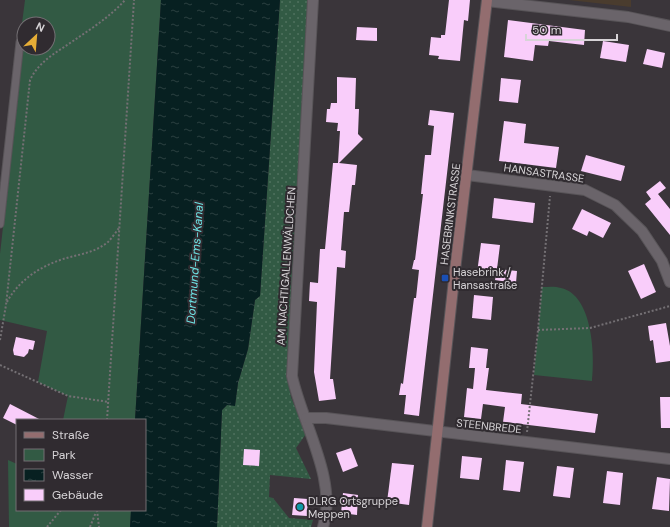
<svg xmlns="http://www.w3.org/2000/svg" width="670" height="527" font-family="'DM Sans',sans-serif">
	<defs>
		<pattern id="grass-dots" width="8" height="8" patternUnits="userSpaceOnUse"><rect width="8" height="8" fill="#325a44"/><path d="M2 2h.1M6 6h.1" fill="none" stroke="#4f715e" stroke-width="1.8" stroke-linecap="round"/></pattern>
		<pattern id="water-ripples" width="26" height="14" patternUnits="userSpaceOnUse"><rect width="26" height="14" fill="#072021"/><path d="M2 4q2-2 4 0t4 0M15 11q2-2 4 0t4 0" fill="none" stroke="#2a4040"/></pattern>
	</defs>
	<rect width="100%" height="100%" fill="#3a353a"/>
	<path fill="#4a3c2e" d="M569 0H631V7Z"/>
	<path fill="url(#grass-dots)" d="M280 0H308L301 160 287 377 291 397 306 434 296 448 311 479 270 475 269 497 273 498 289 518 313 520 311 527H217L222 410 227 405H235L238 383 248 349 255 300 260 296Z"/>
	<g fill="#325a44">
		<path d="M25 0H161L135 420H63L68 396 38 382 47 331 0 320V254L24 37V48H48V24H24V32L21 31Z"/>
		<path d="M542 287C548 287 555 286 561 288 593 295 595 356 592 381L534 375Z"/>
		<path d="M8 460 17 464V510H131L130 527H9Z"/>
	</g>
	<path fill="url(#water-ripples)" d="M161 0H280L260 296 255 300 248 349 238 383 235 406 227 405 222 410 217 527H130L131 510H145V420H135Z"/>
	<g fill="#f9cdfa">
		<path d="M449 0H470L468 21 464 20 460 61 438 59 439 56 429 55 431 37 441 38V35H445Z"/>
		<path d="M508 20 585 30 584 45 549 41 548 46 535 45 533 61 504 57Z"/>
		<path d="M357 27 377 28V41L356 40Z"/>
		<path d="M603 41 629 45 626 62 600 58Z"/>
		<path d="M647 49 665 53 662 68 643 64Z"/>
		<path d="M337 77 356 78 355 109H359L358 134 363 139 339 163 357 165 355 185H352L349 212H344L341 250 346 251 345 268 337 267 330 379H333L336 399 319 401 314 372 317 302 309 301 310 282 318 283 320 249H325L333 163H338L340 131H337L338 123 326 122 327 109H330L331 103H337Z"/>
		<path d="M501 78 521 80 518 103 499 101Z"/>
		<path d="M430 110 454 113 419 416 404 414 406 395H399L401 383 403 384 414 298H416L419 270 412 269 414 260H415L423 194H421L425 155H431L434 126 428 125Z"/>
		<path d="M504 121 526 124 524 143 559 147 556 168 499 161Z"/>
		<path d="M586 155 625 166 621 181 581 171Z"/>
		<path d="M660 181 666 188 658 194 670 209V235L645 204 651 199 646 192Z"/>
		<path d="M494 198 535 203 533 223 492 218Z"/>
		<path d="M582 209 611 223 603 238 589 231 587 236 572 229Z"/>
		<path d="M481 243 500 245 497 269 517 271 516 283 495 280 496 275 477 273Z"/>
		<path d="M644 264 656 292 641 299 628 271Z"/>
		<path d="M474 295 493 297 491 320 472 318Z"/>
		<path d="M666 323 670 346V361L656 363 653 340 650 341 648 326Z"/>
		<path d="M16 337 35 341 33 350 29 349 28 353 24 357 14 355 13 350Z"/>
		<path d="M471 347 488 349 486 368H489L486 390 522 394 521 404 598 414 595 433 503 422 505 407 483 404 481 419 464 417 467 388 473 389 475 368H469Z"/>
		<path d="M660 397H670V428H661Z"/>
		<path d="M10 404 41 420H17V425L3 418Z"/>
		<path d="M351 448 358 466 343 472 336 453Z"/>
		<path d="M244 449 260 450 259 466 243 465Z"/>
		<path d="M462 456 482 458 479 480 460 478Z"/>
		<path d="M506 460 524 462 520 492 503 490Z"/>
		<path d="M392 463 414 465 409 505 387 502Z"/>
		<path d="M557 466 574 468 570 498 553 496Z"/>
		<path d="M607 471 623 473 620 505 603 503Z"/>
		<path d="M657 477 670 479 669 511 652 509Z"/>
		<path d="M343 493 358 495 357 515 341 513Z"/>
		<path d="M294 498 308 499 307 516 292 515Z"/>
	</g>
	<g fill="none" stroke-linecap="round" stroke-linejoin="round">
		<defs>
			<path id="lane" d="M0 224 20 42"/>
			<g id="street">
				<path d="M313 0 292 376C302 423 338 480 323 527"/>
				<path d="M487 1 628 17 670 26"/>
				<path d="M467 175 585 190 615 205 642 231 662 261 670 282"/>
				<path d="M306 418H326L670 459"/>
			</g>
			<path id="secondary" d="M427 527 454 279 487 0"/>
		</defs>
		<use href="#lane" stroke="#585458" stroke-width="9"/>
		<use href="#street" stroke="#585458" stroke-width="12"/>
		<use href="#secondary" stroke="#585458" stroke-width="12"/>
		<g stroke="#747074" stroke-width="2" stroke-dasharray="2 2" stroke-linecap="butt">
			<path d="M7 302C20 278 44 264 70 257 83 254 97 251 108 242 112 238 116 232 119 228"/>
			<path d="M538 330 590 328 670 306"/>
			<path d="M0 340 6 305 30 80C40 60 56 53 73 41 91 29 111 16 125 0"/>
			<path d="M0 365 68 396 109 402"/>
			<path d="M107 420 134 0"/>
			<path d="M527 432 538 330 550 196"/>
			<path d="M97 510 99 527"/>
			<path d="M47 527 61 510"/>
			<path d="M90 527 96 512"/>
		</g>
		<use href="#lane" stroke="#6a646a" stroke-width="7"/>
		<use href="#street" stroke="#6a646a" stroke-width="10"/>
		<use href="#secondary" stroke="#936d6f" stroke-width="10"/>
	</g>
	<rect fill="#1a4fb4" stroke="#302b30" stroke-width="1.5" x="441" y="274" width="8" height="8" rx="2"/>
	<circle fill="#0f9aa8" stroke="#302b30" stroke-width="1.5" cx="300" cy="507" r="4"/>
	<g text-anchor="middle" dominant-baseline="central" stroke-width="4" stroke-linejoin="round" paint-order="stroke">
		<g font-size="11" fill="#d7d4d7" stroke="#302b30">
			<text transform="translate(544 173) rotate(8)">HANSASTRASSE</text>
			<text transform="translate(450 214) rotate(-83)">HASEBRINKSTRASSE</text>
			<text transform="translate(286 266) rotate(-86)">AM NACHTIGALLENWÄLDCHEN</text>
			<text transform="translate(489 426) rotate(6)">STEENBREDE</text>
		</g>
		<g font-size="11" fill="#d7d4d7" stroke="#302b30" text-anchor="start">
			<text x="453" y="272">Hasebrink /<tspan x="453" dy="13">Hansastraße</tspan></text>
			<text x="308" y="501">DLRG Ortsgruppe<tspan x="308" dy="13">Meppen</tspan></text>
		</g>
		<g font-size="12" font-style="italic" fill="#6ee4e6" stroke="#302b30">
			<text transform="translate(195 263) rotate(-86)">Dortmund-Ems-Kanal</text>
		</g>
	</g>
	<rect x="16" y="419" width="130" height="92" fill="#302b30" stroke="#736f73"/>
	<rect x="24" y="432" width="20" height="6" fill="#936d6f" stroke="#736f73"/>
	<text x="52" y="439" font-size="12" fill="#d7d4d7">Straße</text>
	<rect x="24" y="449" width="20" height="12" fill="#325a44" stroke="#736f73"/>
	<text x="52" y="459" font-size="12" fill="#d7d4d7">Park</text>
	<rect x="24" y="469" width="20" height="12" fill="url(#water-ripples)" stroke="#736f73"/>
	<text x="52" y="479" font-size="12" fill="#d7d4d7">Wasser</text>
	<rect x="24" y="489" width="20" height="12" fill="#f9cdfa" stroke="#736f73"/>
	<text x="52" y="499" font-size="12" fill="#d7d4d7">Gebäude</text>
	<g transform="translate(36 36) rotate(26)"><circle r="19" fill="#302b30" stroke="#736f73"/>
	<path d="M0-3L7 15L0 10L-7 15Z" fill="#e6ad36"/>
	<text y="-6" font-size="11" font-weight="bold" text-anchor="middle" fill="#d7d4d7">N</text>
	</g>
	<path d="M526 34v6h91v-6" fill="none" stroke="#d7d4d7" stroke-width="2"/>
	<text x="532" y="34" font-size="12" fill="#d7d4d7" stroke="#302b30" stroke-width="3" paint-order="stroke">50 m</text>
</svg>
